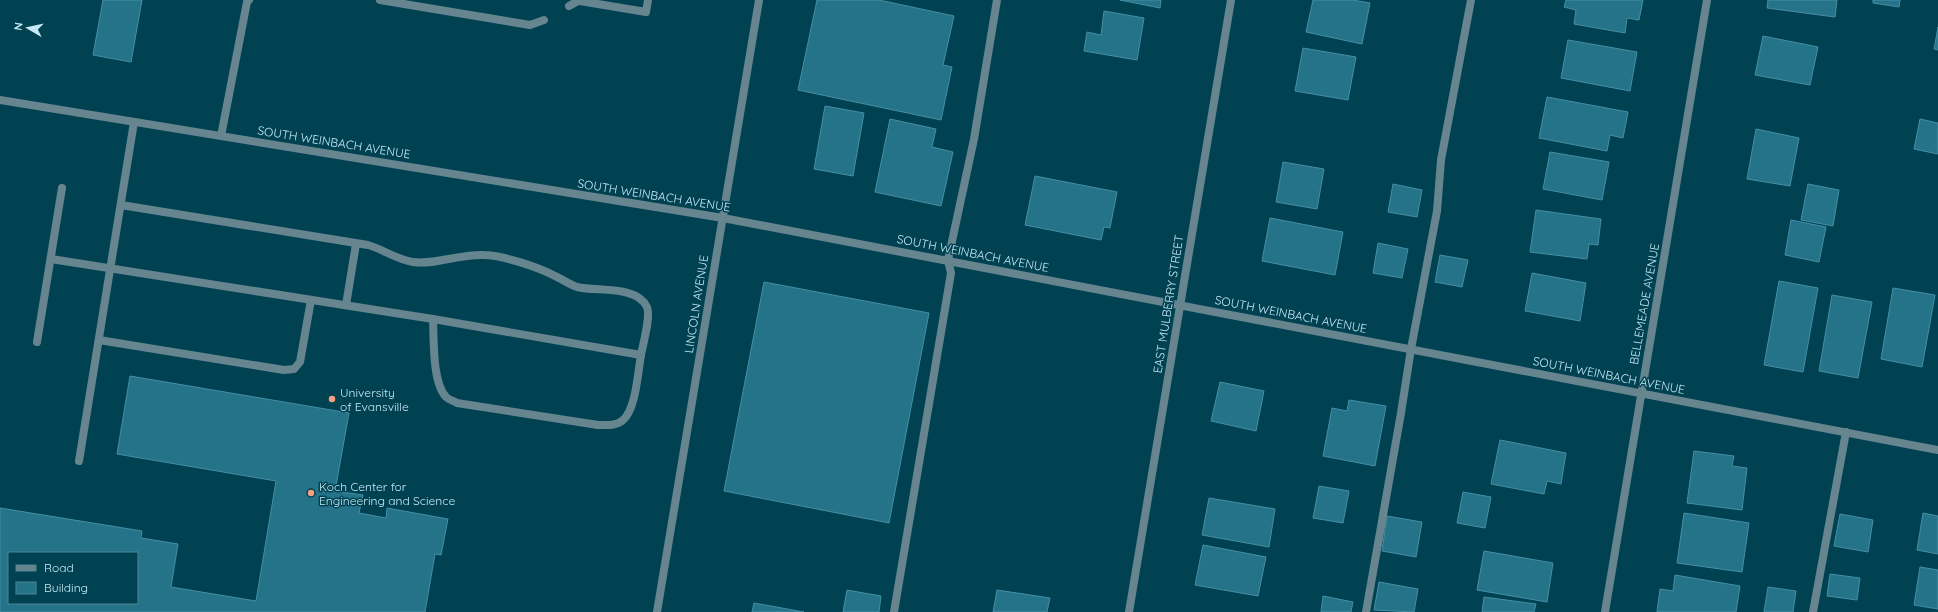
<svg xmlns="http://www.w3.org/2000/svg" width="1938" height="612" font-family="Quicksand,sans-serif">
	<rect width="100%" height="100%" fill="#004252"/>
	<g fill="#257389" stroke="#458fa6" fill-rule="evenodd">
		<path d="M103 0H142L131 62 93 55Z"/>
		<path d="M817 0H879L954 16 943 65 952 67 941 120 798 90Z"/>
		<path d="M1120 0H1161L1160 8Z"/>
		<path d="M1313 0H1353L1370 3 1362 44 1306 32Z"/>
		<path d="M1566 0H1643L1639 20 1627 18 1625 33 1574 24 1576 10 1564 7Z"/>
		<path d="M1768 0H1837L1835 17 1767 8Z"/>
		<path d="M1873 0H1900L1899 7 1873 3Z"/>
		<path d="M1104 11 1144 18 1137 60 1084 51 1087 32 1101 35Z"/>
		<path d="M1938 27V50L1934 49Z"/>
		<path d="M1763 36 1818 47 1810 85 1755 75Z"/>
		<path d="M1568 40 1637 52 1630 91 1561 78Z"/>
		<path d="M1303 48 1356 57 1348 100 1295 91Z"/>
		<path d="M1547 97 1628 112 1623 138 1610 135 1607 151 1539 138Z"/>
		<path d="M825 106 864 113 853 176 814 169Z"/>
		<path d="M890 119 936 129 932 147 953 152 941 206 875 192Z"/>
		<path d="M1920 119 1938 123V154L1914 149Z"/>
		<path d="M1756 129 1799 138 1790 186 1747 179Z"/>
		<path d="M1550 152 1609 162 1602 200 1543 189Z"/>
		<path d="M1283 162 1324 169 1317 209 1276 202Z"/>
		<path d="M1035 176 1117 192 1110 228 1104 227 1101 240 1025 225Z"/>
		<path d="M1393 184 1422 190 1417 217 1388 212Z"/>
		<path d="M1808 184 1839 190 1833 226 1801 220Z"/>
		<path d="M1536 210 1601 219 1598 245 1589 244 1587 259 1530 252Z"/>
		<path d="M1270 218 1343 232 1335 275 1262 261Z"/>
		<path d="M1791 220 1826 227 1819 262 1785 255Z"/>
		<path d="M1378 243 1408 249 1402 278 1373 273Z"/>
		<path d="M1440 255 1468 260 1462 287 1435 282Z"/>
		<path d="M1532 273 1586 283 1580 321 1525 311Z"/>
		<path d="M1779 281 1818 288 1803 372 1764 365Z"/>
		<path d="M764 282 929 313 889 523 724 491Z"/>
		<path d="M1893 288 1935 295 1922 367 1881 359Z"/>
		<path d="M1832 295 1872 302 1858 378 1819 371Z"/>
		<path d="M130 376 349 413 335 491 363 495 359 513 386 518 387 508 448 519 441 555 435 554 425 612H0V508L142 531 141 538 178 544 171 587 256 601 276 481 117 454ZM9 553H137V603H9Z"/>
		<path d="M1220 382 1264 391 1256 431 1211 421Z"/>
		<path d="M1349 400 1386 406 1375 466 1323 456 1332 408 1347 411Z"/>
		<path d="M1500 440 1566 453 1561 484 1547 481 1544 494 1491 484Z"/>
		<path d="M1694 451 1734 456 1732 466 1747 468 1742 510 1687 503Z"/>
		<path d="M1319 486 1349 491 1343 523 1313 518Z"/>
		<path d="M1463 492 1491 497 1485 528 1457 523Z"/>
		<path d="M1209 498 1275 509 1269 547 1202 535Z"/>
		<path d="M1684 513 1749 523 1742 572 1677 563Z"/>
		<path d="M1923 513 1938 516V554L1917 550Z"/>
		<path d="M1840 514 1873 520 1868 552 1834 546Z"/>
		<path d="M1387 516 1422 522 1416 557 1382 551Z"/>
		<path d="M1203 545 1266 557 1258 596 1195 585Z"/>
		<path d="M1484 551 1553 563 1547 602 1477 590Z"/>
		<path d="M1920 567 1938 570V609L1914 605Z"/>
		<path d="M1830 574 1860 578 1857 600 1827 596Z"/>
		<path d="M1675 575 1740 586 1736 612H1657L1660 589 1673 591Z"/>
		<path d="M1379 582 1418 589 1414 612 1374 610Z"/>
		<path d="M1768 587 1796 591 1793 612H1764Z"/>
		<path d="M847 590 881 596 879 612H843Z"/>
		<path d="M997 590 1050 598 1047 612H993Z"/>
		<path d="M1323 596 1353 602 1351 612H1321Z"/>
		<path d="M1484 597 1536 604 1534 612H1482Z"/>
		<path d="M754 603 804 612H752Z"/>
	</g>
	<g fill="none" stroke-linecap="round" stroke-linejoin="round">
		<g stroke="#66858f" stroke-width="8">
			<path d="M380 0 530 25 544 20"/>
			<path d="M580 1 646 12 648 0"/>
			<path d="M569 6 580 0"/>
			<path d="M221 136 247 2 249 0"/>
			<path d="M51 259 433 319 641 355C643 344 651 316 647 307 637 285 597 292 577 287 570 285 562 279 555 276 538 267 502 255 483 255 459 254 436 265 413 262 397 260 383 249 368 245L121 205"/>
			<path d="M346 305 356 244"/>
			<path d="M433 319C434 339 432 382 446 397 449 400 454 401 457 403L598 425C607 425 615 426 622 421 636 411 638 371 641 355"/>
			<path d="M99 340 284 370 294 369 300 362 311 300"/>
			<path d="M37 342 62 188"/>
			<path d="M79 461 134 122"/>
			<path d="M894 612 951 273 948 260 974 139 997 0"/>
			<path d="M1366 612 1401 413 1411 349 1437 211 1441 160 1471 0"/>
			<path d="M1813 612 1846 432"/>
		</g>
		<path stroke="#66858f" stroke-width="8" d="M1129 612 1231 0"/>
		<g stroke="#66858f" stroke-width="8">
			<path d="M0 100 723 218 1938 450"/>
			<path d="M657 612 759 0"/>
			<path d="M1605 612 1707 0"/>
		</g>
	</g>
	<g fill="#f3a082" stroke="#004252" stroke-width="1.5">
		<circle cx="332" cy="399" r="4"/>
		<circle cx="311" cy="493" r="4"/>
	</g>
	<g text-anchor="middle" dominant-baseline="central" stroke-width="3" stroke-linejoin="round" paint-order="stroke">
		<g font-size="12" fill="#c6e9f5" stroke="#004252">
			<text transform="translate(334 142) rotate(9)">SOUTH WEINBACH AVENUE</text>
			<text transform="translate(654 195) rotate(9)">SOUTH WEINBACH AVENUE</text>
			<text transform="translate(973 253) rotate(11)">SOUTH WEINBACH AVENUE</text>
			<text transform="translate(696 304) rotate(-81)">LINCOLN AVENUE</text>
			<text transform="translate(1168 304) rotate(-81)">EAST MULBERRY STREET</text>
			<text transform="translate(1644 304) rotate(-80)">BELLEMEADE AVENUE</text>
			<text transform="translate(1291 314) rotate(11)">SOUTH WEINBACH AVENUE</text>
			<text transform="translate(1609 375) rotate(11)">SOUTH WEINBACH AVENUE</text>
		</g>
		<g font-size="12" fill="#c6e9f5" stroke="#004252" text-anchor="start">
			<text x="340" y="392">University<tspan x="340" dy="14">of Evansville</tspan></text>
			<text x="319" y="486">Koch Center for<tspan x="319" dy="14">Engineering and Science</tspan></text>
		</g>
	</g>
	<rect x="8" y="552" width="130" height="52" fill="#004252" stroke="#4f8593"/>
	<rect x="16" y="565" width="20" height="6" fill="#66858f" stroke="#4f8593"/>
	<text x="44" y="572" font-size="12" fill="#c6e9f5">Road</text>
	<rect x="16" y="582" width="20" height="12" fill="#257389" stroke="#4f8593"/>
	<text x="44" y="592" font-size="12" fill="#c6e9f5">Building</text>
	<g transform="translate(28 28) rotate(279)" stroke="#004252" stroke-width="3" paint-order="stroke">
	<path d="M0-3L7 15L0 10L-7 15Z" fill="#c6e9f5"/>
	<text y="-6" font-size="11" font-weight="bold" text-anchor="middle" fill="#c6e9f5">N</text>
	</g>
</svg>
